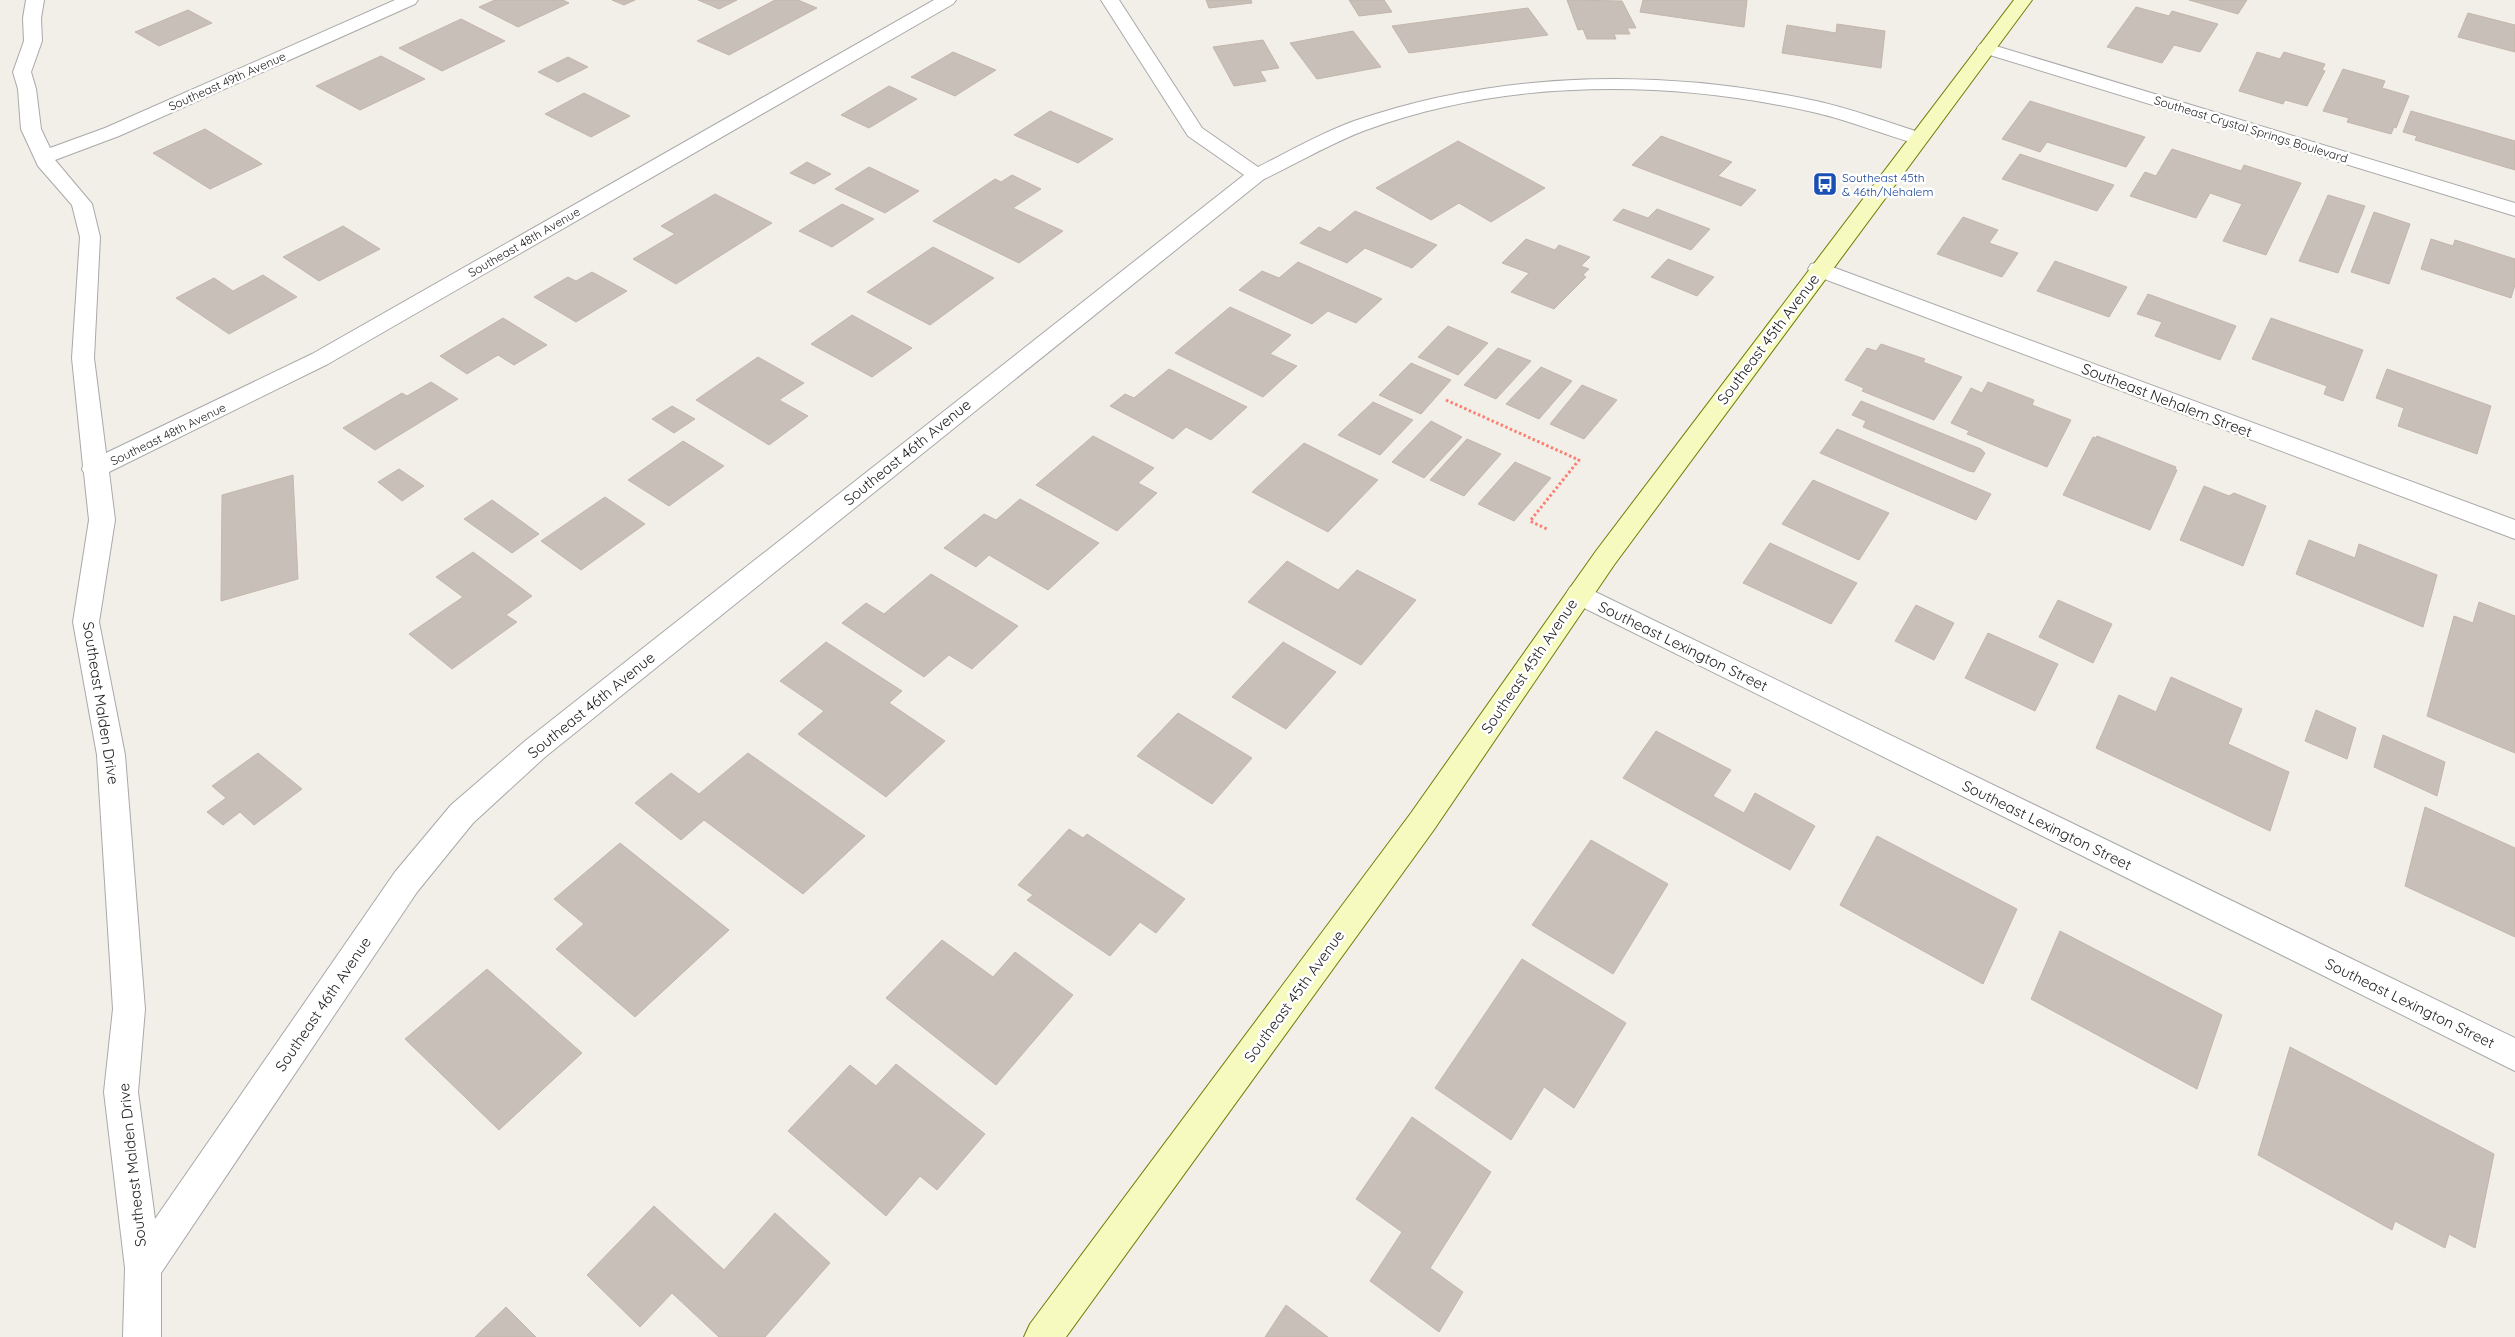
<svg xmlns="http://www.w3.org/2000/svg" width="2515" height="1337" font-family="Quicksand,sans-serif">
	<rect width="100%" height="100%" fill="#f2efe9"/>
	<g fill="#c7bfb8" stroke="#c4b6ab">
		<path d="M495 0H563L569 3 518 27 479 7Z"/>
		<path d="M612 0H635L624 5Z"/>
		<path d="M698 0H737L719 9Z"/>
		<path d="M775 0H798L817 8 729 55 697 41Z"/>
		<path d="M1206 0H1251L1252 3 1209 8Z"/>
		<path d="M1349 0H1384L1392 12 1359 16Z"/>
		<path d="M1567 0 1622 1 1636 28H1627L1630 34H1614L1616 39H1587L1583 29 1578 30Z"/>
		<path d="M1643 0H1747L1744 27 1640 12Z"/>
		<path d="M2189 0H2247L2238 14Z"/>
		<path d="M2136 7 2169 16 2172 11 2218 24 2200 52 2174 45 2162 63 2107 47Z"/>
		<path d="M1528 8 1548 35 1409 53 1392 26Z"/>
		<path d="M188 10 212 23 159 46 135 32Z"/>
		<path d="M2468 13 2515 25V52L2458 37Z"/>
		<path d="M461 19 505 41 442 71 399 48Z"/>
		<path d="M1837 24 1885 31 1881 68 1782 53 1787 25 1836 33Z"/>
		<path d="M1353 31 1381 67 1317 79 1290 43Z"/>
		<path d="M1263 40 1279 68 1260 71 1266 81 1234 86 1213 47Z"/>
		<path d="M953 52 996 70 955 96 911 77Z"/>
		<path d="M2257 52 2280 59 2284 52 2325 64 2322 70 2325 71 2307 106 2285 100 2283 104 2239 91Z"/>
		<path d="M381 56 425 79 360 110 316 86Z"/>
		<path d="M568 57 588 67 558 82 538 72Z"/>
		<path d="M2343 69 2385 81 2382 88 2409 96 2396 128 2394 127 2391 134 2347 122 2349 118 2323 111Z"/>
		<path d="M889 86 917 99 869 128 841 115Z"/>
		<path d="M584 93 630 116 591 137 545 114Z"/>
		<path d="M2030 101 2145 137 2126 167 2047 142 2040 152 2002 139Z"/>
		<path d="M1050 111 1113 139 1078 163 1014 135Z"/>
		<path d="M2411 111 2515 141V170L2415 140 2417 136 2403 132Z"/>
		<path d="M205 129 262 164 210 189 153 153Z"/>
		<path d="M1661 136 1732 162 1718 176 1756 190 1741 206 1632 165Z"/>
		<path d="M1458 141 1545 188 1491 222 1459 203 1431 220 1376 188Z"/>
		<path d="M2172 149 2241 171 2244 165 2301 183 2266 255 2223 241 2242 204 2210 193 2196 218 2130 196 2145 172 2156 176Z"/>
		<path d="M2020 154 2114 185 2097 211 2002 179Z"/>
		<path d="M807 162 831 174 814 184 790 173Z"/>
		<path d="M869 167 919 191 885 213 835 189Z"/>
		<path d="M1012 175 1041 189 1013 208 1063 231 1019 263 933 221 995 179 1001 182Z"/>
		<path d="M715 194 772 223 676 284 633 259 675 234 661 226Z"/>
		<path d="M2328 195 2365 206 2338 273 2299 261Z"/>
		<path d="M842 204 874 219 832 247 799 231Z"/>
		<path d="M1623 209 1648 218 1657 209 1710 229 1691 250 1613 220Z"/>
		<path d="M1355 211 1437 245 1412 268 1365 248 1347 263 1300 243 1319 227 1330 232Z"/>
		<path d="M2374 212 2410 224 2389 284 2351 272Z"/>
		<path d="M1963 217 1998 230 1989 243 2018 253 2002 277 1937 254Z"/>
		<path d="M343 226 380 249 319 281 283 257Z"/>
		<path d="M1526 239 1555 250 1559 245 1590 257 1581 266 1589 269 1583 275 1586 277 1554 309 1511 292 1529 273 1502 263Z"/>
		<path d="M2431 239 2453 246 2455 240 2515 259V285L2511 298 2421 269Z"/>
		<path d="M933 247 994 278 930 325 867 292Z"/>
		<path d="M1668 259 1714 277 1697 296 1651 277Z"/>
		<path d="M2055 261 2127 287 2109 317 2037 291Z"/>
		<path d="M1298 262 1382 299 1356 323 1328 311 1312 324 1239 290 1262 271 1279 278Z"/>
		<path d="M592 272 627 291 576 322 534 297 568 277 576 281Z"/>
		<path d="M263 275 297 297 229 334 176 298 214 278 233 291Z"/>
		<path d="M2148 294 2236 326 2220 360 2155 336 2162 322 2137 314Z"/>
		<path d="M1230 307 1291 335 1270 354 1297 366 1263 397 1175 353Z"/>
		<path d="M852 315 912 348 872 377 811 344Z"/>
		<path d="M503 318 547 345 514 365 498 355 467 374 440 356Z"/>
		<path d="M2271 318 2363 350 2343 401 2324 394 2327 386 2252 359Z"/>
		<path d="M1448 326 1488 343 1458 375 1418 357Z"/>
		<path d="M1881 344 1925 359 1923 362 1962 377 1934 420 1862 391 1864 388 1845 380 1867 348 1876 351Z"/>
		<path d="M1498 348 1531 361 1496 399 1464 385Z"/>
		<path d="M758 357 804 383 779 400 808 416 769 445 696 400Z"/>
		<path d="M1411 363 1451 380 1421 414 1379 395Z"/>
		<path d="M1541 367 1572 381 1539 419 1506 404Z"/>
		<path d="M1169 369 1247 407 1211 440 1186 427 1173 439 1110 406 1125 394 1134 398Z"/>
		<path d="M2387 369 2491 406 2477 454 2398 426 2404 408 2376 398Z"/>
		<path d="M431 382 458 399 375 450 343 428 402 393 407 396Z"/>
		<path d="M1988 382 2034 400 2032 405 2071 420 2047 467 1967 434 1969 431 1951 423 1971 388 1982 393Z"/>
		<path d="M1582 385 1617 400 1584 439 1550 424Z"/>
		<path d="M1861 401 1981 449 1985 453 1974 472 1969 471 1863 427 1866 421 1852 415Z"/>
		<path d="M1373 402 1413 420 1380 455 1338 435Z"/>
		<path d="M672 406 695 419 674 433 652 419Z"/>
		<path d="M1431 421 1462 437 1424 478 1392 462Z"/>
		<path d="M1837 429 1991 494 1976 520 1820 453Z"/>
		<path d="M1093 436 1154 468 1138 483 1157 493 1117 531 1036 485Z"/>
		<path d="M2097 436 2176 467 2175 469 2177 470 2150 530 2063 495 2093 437 2096 438Z"/>
		<path d="M1467 439 1501 454 1464 496 1430 480Z"/>
		<path d="M683 441 724 466 669 506 628 480Z"/>
		<path d="M1304 443 1378 480 1328 532 1252 492Z"/>
		<path d="M1515 462 1551 478 1514 521 1478 504Z"/>
		<path d="M399 469 424 486 402 501 378 482Z"/>
		<path d="M293 475 298 579 221 601 222 495Z"/>
		<path d="M1813 480 1889 513 1859 560 1782 524Z"/>
		<path d="M2204 486 2229 496 2234 493 2266 506 2243 566 2180 540Z"/>
		<path d="M605 497 645 524 581 570 541 541Z"/>
		<path d="M1020 499 1099 543 1048 590 989 555 976 567 944 548 984 514 996 520Z"/>
		<path d="M492 500 539 534 512 553 464 519Z"/>
		<path d="M2309 540 2355 558 2359 544 2437 575 2423 627 2296 574Z"/>
		<path d="M1770 543 1857 583 1831 624 1743 583Z"/>
		<path d="M473 552 532 596 506 615 517 622 452 669 409 634 463 597 436 577Z"/>
		<path d="M1287 561 1338 590 1357 570 1416 600 1361 665 1248 602Z"/>
		<path d="M931 574 1018 626 972 669 949 655 924 677 842 623 866 603 884 614Z"/>
		<path d="M2058 600 2112 624 2093 663 2039 637Z"/>
		<path d="M2479 602 2515 616V753L2427 716 2454 616 2473 623Z"/>
		<path d="M1916 605 1954 623 1934 660 1895 641Z"/>
		<path d="M1988 633 2058 664 2035 711 1965 678Z"/>
		<path d="M826 642 902 691 889 703 945 741 886 797 798 734 824 711 780 681Z"/>
		<path d="M1283 642 1336 672 1286 729 1232 697Z"/>
		<path d="M2171 677 2242 709 2228 744 2289 772 2270 831 2096 748 2119 695 2156 712Z"/>
		<path d="M2316 710 2356 728 2347 759 2305 741Z"/>
		<path d="M1178 713 1252 758 1212 804 1137 756Z"/>
		<path d="M1656 731 1731 770 1713 796 1744 813 1755 793 1815 826 1790 870 1623 778Z"/>
		<path d="M2383 735 2445 762 2437 796 2374 767Z"/>
		<path d="M258 753 302 789 254 825 240 812 223 825 207 812 226 798 212 786Z"/>
		<path d="M748 753 865 836 803 894 704 820 681 840 635 803 671 773 699 794Z"/>
		<path d="M2425 807 2515 848V937L2405 886Z"/>
		<path d="M1069 829 1083 838 1087 834 1185 899 1156 933 1140 922 1110 956 1027 900 1033 895 1018 885Z"/>
		<path d="M1877 836 2017 909 1983 984 1840 905Z"/>
		<path d="M1591 840 1668 884 1613 974 1532 925Z"/>
		<path d="M620 843 729 930 635 1017 556 949 584 924 554 899Z"/>
		<path d="M2060 931 2222 1015 2197 1089 2031 999Z"/>
		<path d="M942 940 993 977 1015 952 1073 995 996 1085 886 998Z"/>
		<path d="M1522 959 1626 1023 1574 1108 1544 1087 1511 1140 1435 1088Z"/>
		<path d="M487 969 582 1053 499 1130 405 1039Z"/>
		<path d="M2290 1047 2494 1154 2475 1248 2449 1234 2445 1248 2395 1221 2392 1230 2258 1155Z"/>
		<path d="M896 1064 985 1134 937 1190 920 1176 886 1216 788 1131 850 1065 876 1086Z"/>
		<path d="M1412 1117 1491 1172 1430 1268 1463 1292 1439 1332 1370 1281 1402 1232 1356 1199Z"/>
		<path d="M654 1206 724 1270 775 1213 830 1263 765 1337H719L672 1293 640 1327 587 1275Z"/>
		<path d="M1286 1305 1328 1337H1265Z"/>
		<path d="M506 1307 536 1337H475Z"/>
	</g>
	<g fill="none" stroke-linecap="round" stroke-linejoin="round">
		<defs>
			<g id="street">
				<path d="M26 0H44L41 18 42 41 31 72 36 89 41 129 50 148 105 128 395 0H418L415 4 119 136 55 160 92 204 100 237 94 358 106 453 312 354 934 0H956L953 4 328 364 109 472 115 520 99 622 125 755 145 1009 138 1092 155 1219 395 872 451 805 525 741 1244 175 1188 136 1101 0H1119L1202 128 1258 167C1290 151 1321 133 1354 121 1502 70 1664 68 1816 101 1853 109 1889 123 1925 134L1928 138 1925 142 1918 144C1884 135 1851 121 1817 113 1671 79 1507 78 1366 130 1331 143 1298 163 1264 179L545 757 473 823 417 892 161 1273V1337H123L125 1268 104 1092 113 1009 97 755 73 622 89 520 84 473 82 469 83 466 72 358 80 237 72 205 38 166 21 129 18 89 13 72 24 41 23 18Z"/>
				<path d="M1986 43 2515 203V216L1980 52 1977 48 1980 44Z"/>
				<path d="M1819 262 2515 520V539L1811 274 1808 269 1811 264Z"/>
				<path d="M1579 584 2515 1038V1071L1570 601 1566 594 1570 587Z"/>
			</g>
			<path id="secondary" d="M2014 0H2032L1614 565 1433 831 1066 1337H1024L1030 1324 1411 813 1596 551Z"/>
		</defs>
		<use href="#street" stroke="#a9a9a9" stroke-width="2"/>
		<use href="#secondary" stroke="#707d05" stroke-width="2"/>
		<path stroke="#fa8072" stroke-width="3" stroke-dasharray="2.5 2.5" stroke-linecap="butt" d="M1446 400 1579 460 1530 521 1547 529"/>
		<use href="#street" fill="#fff" fill-rule="evenodd"/>
		<use href="#secondary" fill="#f7fabf" fill-rule="evenodd"/>
	</g>
	<defs>
		<symbol id="bus-square" viewBox="-11 -11 22 22"><rect x="-9" y="-9" width="18" height="18" rx="4" fill="#1a4fb4" stroke="#fff"/><path d="M-5-6H5V4H4V6H2V4H-2V6H-4V4H-5ZM-3.5-4V0h7V-4ZM-3.5 1.2v1.5H-2V1.2ZM2 1.2v1.5H3.5V1.2Z" fill="#fff"/></symbol>
	</defs>
	<g fill-rule="evenodd">
		<use href="#bus-square" x="1811" y="170" width="28" height="28"/>
	</g>
	<g text-anchor="middle" dominant-baseline="central" stroke-width="5" stroke-linejoin="round" paint-order="stroke">
		<g font-size="12" fill="#222" stroke="#fff">
			<text transform="translate(227 81) rotate(-24)">Southeast 49th Avenue</text>
			<text transform="translate(2251 129) rotate(17)">Southeast Crystal Springs Boulevard</text>
			<text transform="translate(524 242) rotate(-30)">Southeast 48th Avenue</text>
			<text transform="translate(168 434) rotate(-26)">Southeast 48th Avenue</text>
		</g>
		<g font-size="12" fill="#164399" stroke="#fff" text-anchor="start">
			<text x="1842" y="177">Southeast 45th<tspan x="1842" dy="14">&amp; 46th/Nehalem</tspan></text>
		</g>
		<g font-size="15" fill="#222" stroke="#fff">
			<text transform="translate(1768 339) rotate(-53)">Southeast 45th Avenue</text>
			<text transform="translate(2167 400) rotate(21)">Southeast Nehalem Street</text>
			<text transform="translate(907 452) rotate(-39)">Southeast 46th Avenue</text>
			<text transform="translate(1683 646) rotate(26)">Southeast Lexington Street</text>
			<text transform="translate(1529 666) rotate(-56)">Southeast 45th Avenue</text>
			<text transform="translate(101 703) rotate(81)">Southeast Malden Drive</text>
			<text transform="translate(591 705) rotate(-39)">Southeast 46th Avenue</text>
			<text transform="translate(2047 825) rotate(26)">Southeast Lexington Street</text>
			<text transform="translate(1294 996) rotate(-54)">Southeast 45th Avenue</text>
			<text transform="translate(2410 1003) rotate(26)">Southeast Lexington Street</text>
			<text transform="translate(323 1004) rotate(-56)">Southeast 46th Avenue</text>
			<text transform="translate(132 1165) rotate(-96)">Southeast Malden Drive</text>
		</g>
	</g>
</svg>
